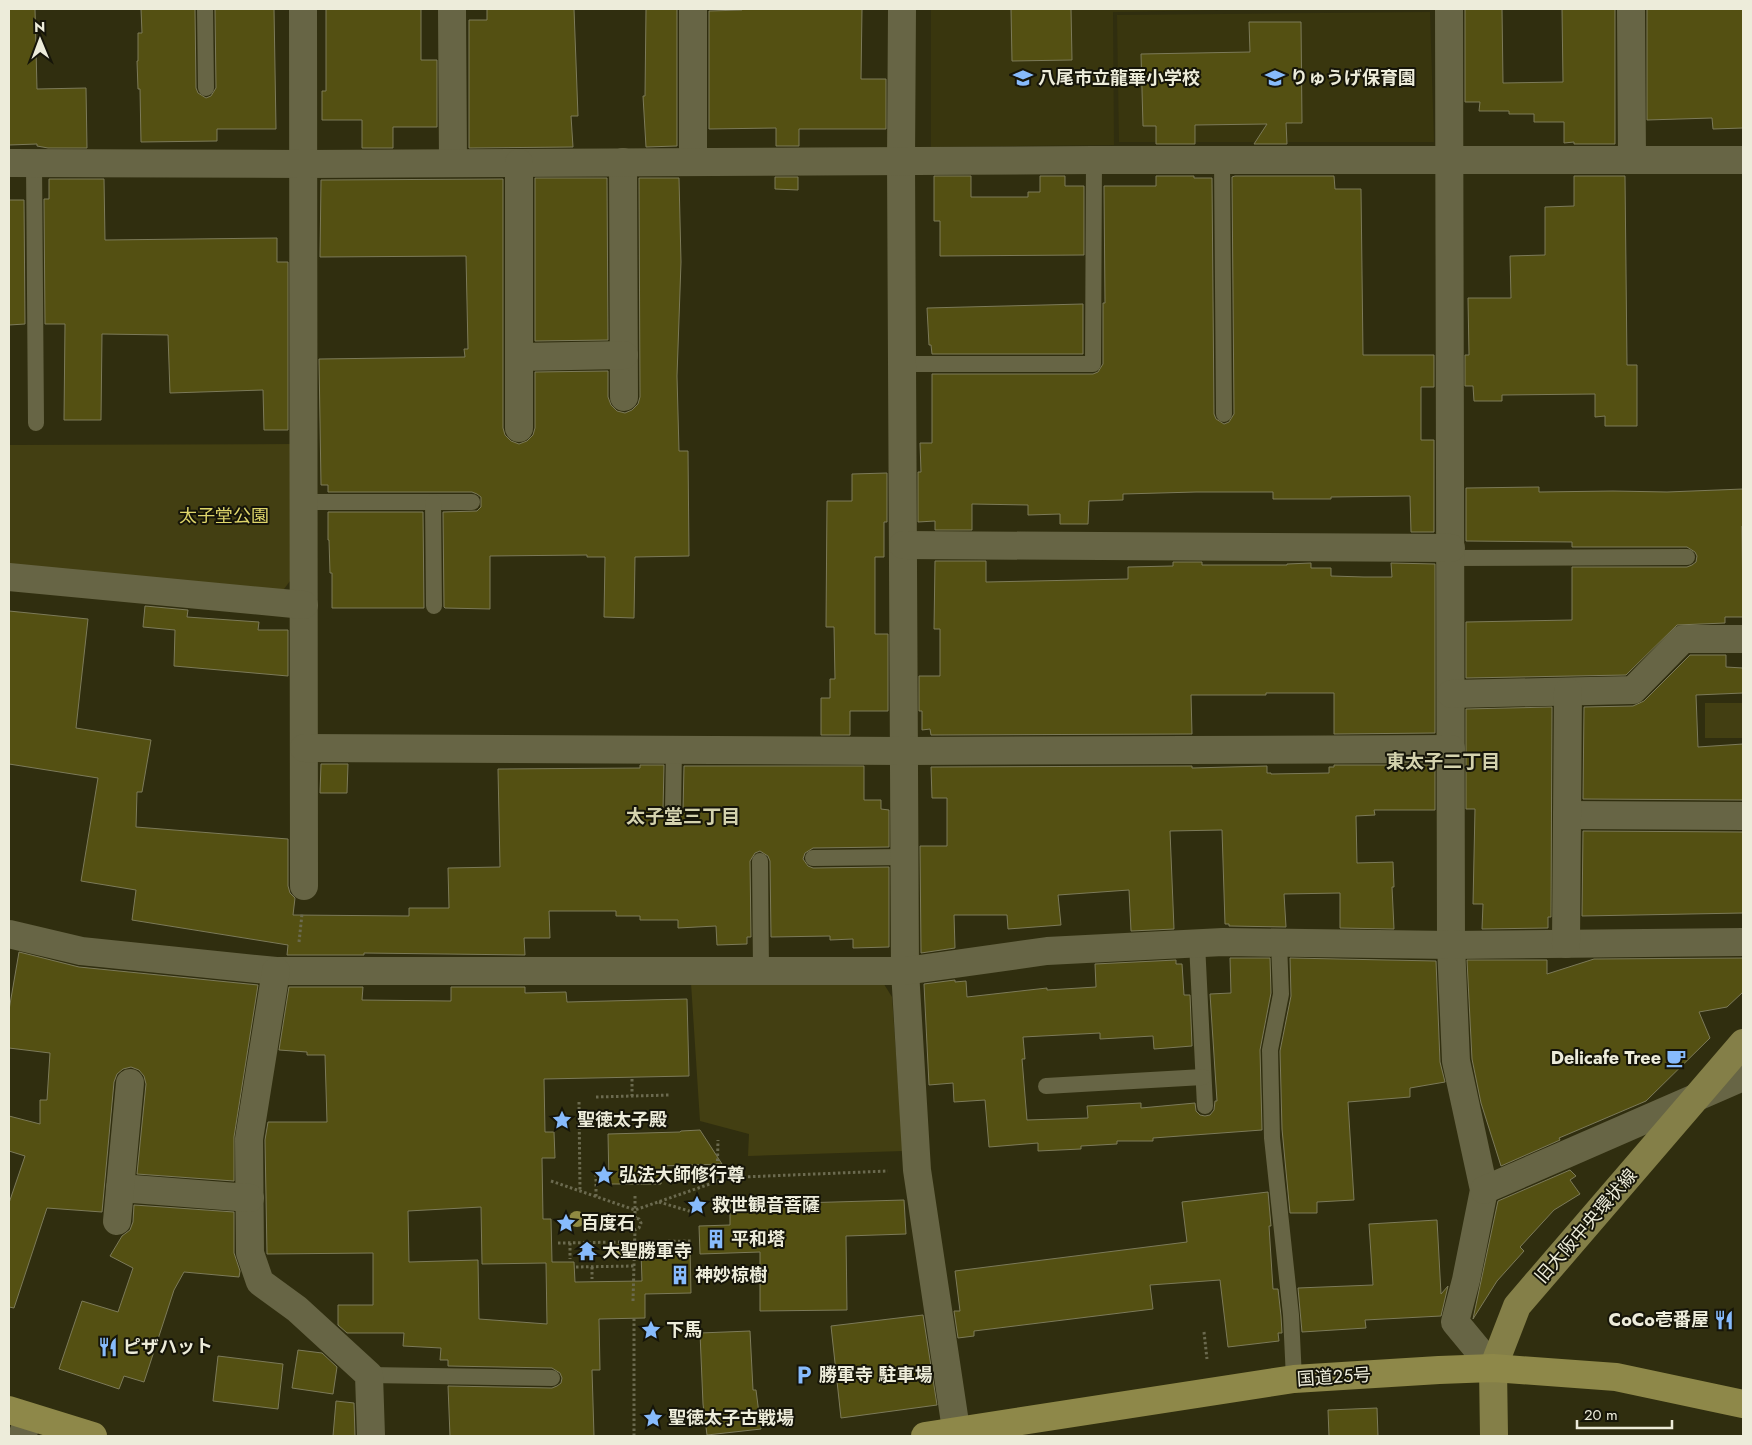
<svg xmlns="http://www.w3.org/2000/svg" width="1752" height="1445" font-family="Jost,'Noto Sans JP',sans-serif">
	<rect width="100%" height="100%" fill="#302e0f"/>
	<g fill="#39360e">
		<path d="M931 9H1276L1113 12 1114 145 931 147Z"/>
		<path d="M1430 12 1434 142H1119L1117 15Z"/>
	</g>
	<g fill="#433f12">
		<path d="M295 444 296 573 281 593 9 565V445Z"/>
		<rect x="1705" y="703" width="38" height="35"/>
		<path d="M882 981 892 997 903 1151 748 1156 749 1134 700 1121 691 983Z"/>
	</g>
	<g fill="#545012" stroke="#7c7a59" fill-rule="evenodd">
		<path d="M9 9H35L37 89 86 88 87 148H48L37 146V144L9 145Z"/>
		<path d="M141 9H195L196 88 198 93 206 98 211 96 216 88 215 9H274L276 129H217V141L141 142 140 89H138L137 61H138V33H142Z"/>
		<path d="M326 9H421V60H437V127H393V148H362V120H322V91H326Z"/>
		<path d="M487 9H574L578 116H571L573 147 469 148V20H487Z"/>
		<path d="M646 9H677V146L646 147 643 96H645Z"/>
		<path d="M742 9H862L861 79H886V129H799V146H776V128L709 129V11L742 10Z"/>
		<path d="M1011 9H1071L1072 60 1012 61Z"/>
		<path d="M1465 9H1502L1503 83 1563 82 1562 9H1615V144H1574V142L1564 143V122H1534V114H1509V111H1479L1480 102H1465Z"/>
		<path d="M1647 9H1743V128L1713 129 1712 118 1647 120Z"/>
		<path d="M1249 22H1301L1302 123H1286L1287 144H1254L1267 124 1195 125V144H1156V126H1143L1141 54 1250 52Z"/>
		<path d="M934 176H971V197H1028V192H1040V176H1065V186H1084V255L940 256V221H934Z"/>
		<path d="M1156 176H1194V178H1212L1214 414 1216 419 1224 424 1229 422 1234 414 1232 177 1235 176H1334L1335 189H1361L1363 355H1434V387H1421V440H1434V532H1411L1410 496 1331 497V499H1273V492H1196L1123 494V500L1089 501 1088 524H1060V514L1028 515V505L972 504V530H935V521L918 522V472H921L920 443H932V374H1093L1098 372 1103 364V303H1105L1104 186H1156Z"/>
		<path d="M1574 176H1625L1627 365H1637V426H1605V416L1595 417V394L1502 395V401H1474L1473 386H1465V355H1469L1468 298H1511L1510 256 1545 255V207L1574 206Z"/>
		<path d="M775 177H798V190L775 189Z"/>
		<path d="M535 178H607L608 340 535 341Z"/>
		<path d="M639 178H679L681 262 677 376 679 451H688L689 556 635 557 634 618 604 617 605 557H587V555L490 556V609L445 608 444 607 443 512 477 511 481 507V497L477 494 472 492H328V485H321L319 359 465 357 464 349H468L466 256 320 257 321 180 503 179V428L505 435 511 441 519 444 527 441 533 435 535 428V372L608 371V397L611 405 617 411 625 413 632 410 638 404 640 397Z"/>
		<path d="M49 179H104L105 240 277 238V262H288V430H264L263 390 170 393 168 335 102 334 101 420H64L65 324H45L44 199H49Z"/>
		<path d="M9 200H24L25 324 9 325Z"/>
		<path d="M1083 304V354H932L931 345H929L927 308Z"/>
		<path d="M887 473V522H884V557H875V634H888V711H850V735H821V698H830V679H835L834 627H826L827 501H852V474Z"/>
		<path d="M1539 487V492L1613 491 1667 492 1743 489V526H1742L1743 617H1725V623L1677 625 1626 675 1466 678V622L1572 620V567H1687L1692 565 1696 562 1697 556 1695 552 1687 547H1572V542L1466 541V488Z"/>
		<path d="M328 512H423L424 608H332V573H330L329 540H328Z"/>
		<path d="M935 561H986V582L1128 579V567L1173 566V562H1202V565H1287V564L1311 563V568H1331V576L1364 577H1392L1391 563 1435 564V733L1334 734V693H1266V695H1191L1192 734 931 735 930 729 922 730V711H919V676H940V629H934Z"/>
		<path d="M145 606 188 610 187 617 259 622 258 630H288V676L174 666 175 630 143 627Z"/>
		<path d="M9 611 88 619 76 728 151 740 142 792H137L136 827 288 839V886L290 893 295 898 293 915 409 916V908H449L448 868 500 867 498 769 640 768V765H664L663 810 667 818 673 820 681 816 683 811 684 766H864V800H881V809L889 810V847L813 848 805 853 803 859 808 866 813 868 889 867V947L853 948V939L830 940V936L771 937 770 861 768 856 760 851 755 853 750 861 751 937H747V944L717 945 716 926 678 928V920H640V916H616V911H549L550 938H524L525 955 364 953V955H287L288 945 132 920 136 890 81 881 98 778 9 764Z"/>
		<path d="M1690 655H1726V667L1743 668V693L1696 695 1698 747 1743 744V800L1583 799 1584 707 1633 706 1644 701Z"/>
		<path d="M1552 707 1551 917H1548V928L1482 929 1483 904H1473L1475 809H1466V709Z"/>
		<path d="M321 764H348L347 793H320Z"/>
		<path d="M1334 765H1435V810H1374L1375 815 1356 816 1357 863 1393 862 1394 887H1392L1394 929 1340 928V893L1284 894 1286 927 1229 926V924H1225L1222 830 1170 831 1174 929 1131 931 1129 890 1058 895 1061 925 1008 929 1007 915H954L955 948 921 953 920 846H947V798H932L931 767 1192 766V768L1267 766V773H1271V774L1329 773V767H1334Z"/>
		<path d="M1583 831 1743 832V913L1582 916Z"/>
		<path d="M19 952 79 967 258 985 234 1137V1181L137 1174 146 1084 144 1076 139 1070 131 1067 123 1069 117 1074 114 1082 102 1212 47 1208 14 1308 9 1307V1203L25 1156 9 1151V1116L40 1124V1100H47L50 1053 9 1048V1010Z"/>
		<path d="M1230 958H1270L1271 993 1260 1050 1262 1130 1153 1138V1141H1117V1144L1081 1146V1149L1038 1151V1143L989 1147 985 1100 954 1102 953 1083 929 1085 924 984 955 980V982L966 981 967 997 1047 988V990L1096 987 1095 964 1176 960V964H1182L1184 995H1190L1192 1046 1154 1049 1153 1036 1100 1039V1033L1023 1037 1025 1059H1022L1027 1120 1088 1118 1087 1106 1141 1103V1108L1195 1103 1196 1111 1200 1115 1205 1116 1210 1115 1214 1110 1215 1101H1217L1210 994 1231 993Z"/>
		<path d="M1290 958 1436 961 1440 1062 1445 1082 1410 1088V1097L1348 1102 1354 1200 1317 1202V1213H1290L1282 1129 1280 1051 1291 996Z"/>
		<path d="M1742 958 1743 959V992L1727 1007 1699 1012 1710 1038 1646 1101 1559 1138 1560 1140 1501 1166 1481 1103 1472 1059 1467 960H1547V974L1594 959Z"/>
		<path d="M289 987H363L362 1000 451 1001V987H525V993L566 992 567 1002 687 999 689 1076 544 1079 545 1132H554L555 1158H542L543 1219H551L552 1262H574L575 1282 642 1281 641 1252 690 1249 691 1293 645 1294V1318L599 1319 600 1370H592L594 1436H450L448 1386 552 1388 557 1386 561 1383 562 1378 560 1373 552 1368 448 1366V1360H440L441 1348 403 1346 404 1333H347L338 1325V1305H373V1253L267 1254 265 1140 268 1122H327L325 1055H307V1052L279 1050ZM481 1207 482 1264 546 1263 547 1324 479 1319 478 1260 409 1262 408 1211Z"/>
		<path d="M700 1130 722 1164 661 1166V1184H609L608 1134 680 1132 681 1131Z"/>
		<path d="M1570 1170 1576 1176 1570 1180 1580 1194 1554 1210 1520 1247 1524 1251 1497 1281 1473 1319 1498 1201Z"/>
		<path d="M1268 1192 1271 1226H1269L1273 1289H1278L1281 1316 1282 1333H1278L1279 1341 1228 1347 1220 1280 1150 1285 1153 1309 974 1331V1336L958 1338 954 1311H960L955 1271 1187 1242 1182 1202Z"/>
		<path d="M904 1200 906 1234 846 1236 847 1310 760 1311V1252L700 1254 699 1226 730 1225V1205Z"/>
		<path d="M134 1205 234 1212V1253L240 1271 239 1277 184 1272 174 1290 144 1382 124 1376 119 1389 59 1369 82 1301 118 1312 133 1268 110 1256 122 1236 130 1230 133 1222Z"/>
		<path d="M1437 1220 1441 1294 1448 1286 1441 1316 1365 1320 1366 1328 1302 1332 1298 1288 1373 1285 1369 1224Z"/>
		<path d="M923 1315 937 1405 841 1418 831 1326Z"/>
		<path d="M750 1331 753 1390H756L761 1429 707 1435 703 1404 700 1333Z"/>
		<path d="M298 1350 322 1353 337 1367 333 1394 292 1388Z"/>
		<path d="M218 1356 283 1364 278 1409 213 1401Z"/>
		<path d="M336 1401 354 1403 355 1436H333Z"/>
		<path d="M1377 1408 1378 1436H1329L1328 1410Z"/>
	</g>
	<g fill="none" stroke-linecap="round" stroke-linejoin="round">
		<g stroke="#6b6a4f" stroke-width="3" stroke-dasharray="2.5 2.5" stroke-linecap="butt">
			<path d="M299 942 302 914"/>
			<path d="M632 1079V1096"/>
			<path d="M596 1097 670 1095"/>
			<path d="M579 1102 580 1191"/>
			<path d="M596 1174V1197"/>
			<path d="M743 1177 888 1171"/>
			<path d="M551 1181 635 1210 730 1177"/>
			<path d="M717 1181 718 1140"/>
			<path d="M635 1196V1218"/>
			<path d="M659 1202 689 1211H694"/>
			<path d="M558 1243 693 1241"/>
			<path d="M570 1243V1259"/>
			<path d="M679 1249V1258"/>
			<path d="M576 1267 634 1266"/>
			<path d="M592 1267V1279"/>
			<path d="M633 1301 635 1230 639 1228 641 1223 639 1219 635 1218 631 1219 629 1223 631 1228 635 1230"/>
			<path d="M1204 1332 1207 1359"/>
			<path d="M634 1436V1319"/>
		</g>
		<g stroke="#676545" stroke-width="16">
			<path d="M205 9 206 88"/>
			<path d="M1222 160 1224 414"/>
			<path d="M34 163 36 423"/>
			<path d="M902 364H1093L1094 160"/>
			<path d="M304 502H472"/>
			<path d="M433 502 434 606"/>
			<path d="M1451 558 1687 557"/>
			<path d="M673 810 674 750"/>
			<path d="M813 858 905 857"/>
			<path d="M760 861 761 971"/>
			<path d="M1197 943 1205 1106"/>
			<path d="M1279 943 1281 994 1270 1050 1272 1138 1291 1315 1294 1379"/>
			<path d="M1046 1086 1203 1077"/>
			<path d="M369 1375 552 1378"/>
		</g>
		<g stroke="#676545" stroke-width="28">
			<path d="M303 9 304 886"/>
			<path d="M452 9 453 163"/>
			<path d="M693 9V162"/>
			<path d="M902 9 901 161 905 971 917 1170 957 1436"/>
			<path d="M1449 9 1451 945 1456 1061 1484 1190 1466 1280 1455 1322 1493 1368"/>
			<path d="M1631 9 1632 160"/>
			<path d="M623 162 624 397"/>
			<path d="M9 163 304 164 1094 160H1743"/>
			<path d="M519 357 624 355"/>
			<path d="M519 428V163"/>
			<path d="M903 545 1451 548"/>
			<path d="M9 577 304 605"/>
			<path d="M1451 694 1633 690 1683 639H1743"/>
			<path d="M304 748 904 751 1451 749"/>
			<path d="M1567 815 1743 816"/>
			<path d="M9 934 81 951 276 971H905L1047 951 1223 942 1451 945 1743 942"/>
			<path d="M1566 944 1568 692"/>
			<path d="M276 971 249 1139 250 1253 260 1282 297 1309 369 1375 371 1436"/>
			<path d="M120 1188 250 1198"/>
			<path d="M1484 1190 1743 1077"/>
			<path d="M117 1221 130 1083"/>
		</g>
		<path stroke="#676545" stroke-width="28" d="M22 1436 29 1417"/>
		<path stroke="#847f48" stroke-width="28" d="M1494 1436 1493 1368 1517 1306 1743 1043"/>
		<g stroke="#8e8849" stroke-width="28">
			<path d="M9 1410 93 1436"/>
			<path d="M925 1436 1294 1379 1439 1370 1493 1368 1616 1377 1743 1404"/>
		</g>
	</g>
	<g fill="#908a42">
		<circle cx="577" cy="1219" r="8"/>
		<circle cx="620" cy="1252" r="8"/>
		<circle cx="680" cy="1275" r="8"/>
	</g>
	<defs>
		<symbol id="school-bare" viewBox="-9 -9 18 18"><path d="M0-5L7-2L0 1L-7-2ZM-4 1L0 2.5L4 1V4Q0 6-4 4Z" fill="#87bbfc" stroke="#161509" stroke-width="2.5" paint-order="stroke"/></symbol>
		<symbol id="cafe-bare" viewBox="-9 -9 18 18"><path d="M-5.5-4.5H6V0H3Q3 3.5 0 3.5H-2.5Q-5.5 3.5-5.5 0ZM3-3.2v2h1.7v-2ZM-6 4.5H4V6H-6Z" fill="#87bbfc" stroke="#161509" stroke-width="2.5" paint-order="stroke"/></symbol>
		<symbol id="sight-bare" viewBox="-9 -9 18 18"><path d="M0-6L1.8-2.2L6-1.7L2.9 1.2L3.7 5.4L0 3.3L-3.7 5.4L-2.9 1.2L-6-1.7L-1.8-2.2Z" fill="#87bbfc" stroke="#161509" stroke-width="2.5" paint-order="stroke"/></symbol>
		<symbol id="building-bare" viewBox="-9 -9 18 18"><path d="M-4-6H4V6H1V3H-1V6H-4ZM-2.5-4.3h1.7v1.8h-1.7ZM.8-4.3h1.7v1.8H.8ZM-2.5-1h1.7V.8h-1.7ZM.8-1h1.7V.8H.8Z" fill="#87bbfc" stroke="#161509" stroke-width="2.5" paint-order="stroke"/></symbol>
		<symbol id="temple-bare" viewBox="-9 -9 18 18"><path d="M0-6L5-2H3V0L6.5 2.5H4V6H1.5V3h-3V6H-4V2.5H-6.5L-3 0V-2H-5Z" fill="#87bbfc" stroke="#161509" stroke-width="2.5" paint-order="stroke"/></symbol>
		<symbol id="restaurant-bare" viewBox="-9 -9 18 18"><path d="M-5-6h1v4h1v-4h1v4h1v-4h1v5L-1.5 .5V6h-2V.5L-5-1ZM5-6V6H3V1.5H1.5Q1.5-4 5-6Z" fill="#87bbfc" stroke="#161509" stroke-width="2.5" paint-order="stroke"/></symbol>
		<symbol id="parking-bare" viewBox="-9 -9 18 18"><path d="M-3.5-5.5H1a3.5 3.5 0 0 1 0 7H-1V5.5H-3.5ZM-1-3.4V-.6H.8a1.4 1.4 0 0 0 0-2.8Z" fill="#87bbfc" stroke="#161509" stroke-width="2.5" paint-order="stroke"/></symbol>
	</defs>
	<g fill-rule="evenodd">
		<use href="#school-bare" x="1009" y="64" width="28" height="28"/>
		<use href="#school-bare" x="1261" y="64" width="28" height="28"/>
		<use href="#cafe-bare" x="1662" y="1044" width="28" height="28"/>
		<use href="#sight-bare" x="548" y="1106" width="28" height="28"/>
		<use href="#sight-bare" x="590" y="1161" width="28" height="28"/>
		<use href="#sight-bare" x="683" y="1191" width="28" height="28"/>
		<use href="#sight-bare" x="552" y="1209" width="28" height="28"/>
		<use href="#building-bare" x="702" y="1225" width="28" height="28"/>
		<use href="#temple-bare" x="573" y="1237" width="28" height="28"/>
		<use href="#building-bare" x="666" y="1261" width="28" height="28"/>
		<use href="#restaurant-bare" x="1710" y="1306" width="28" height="28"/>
		<use href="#sight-bare" x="637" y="1316" width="28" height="28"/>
		<use href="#restaurant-bare" x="94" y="1333" width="28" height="28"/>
		<use href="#parking-bare" x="790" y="1361" width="28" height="28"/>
		<use href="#sight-bare" x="639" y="1404" width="28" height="28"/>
	</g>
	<g text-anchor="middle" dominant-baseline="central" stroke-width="4" stroke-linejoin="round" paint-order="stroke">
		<g font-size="18" font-weight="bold" fill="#edecda" stroke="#161509" text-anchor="start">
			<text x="1038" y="78">八尾市立龍華小学校</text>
			<text x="1290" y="78">りゅうげ保育園</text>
			<text x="1661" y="1058" text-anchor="end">Delicafe Tree</text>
			<text x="577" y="1120">聖徳太子殿</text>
			<text x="619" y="1175">弘法大師修行尊</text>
			<text x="712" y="1205">救世観音菩薩</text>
			<text x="581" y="1223">百度石</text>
			<text x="731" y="1239">平和塔</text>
			<text x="602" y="1251">大聖勝軍寺</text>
			<text x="695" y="1275">神妙椋樹</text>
			<text x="1709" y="1320" text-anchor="end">CoCo壱番屋</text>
			<text x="666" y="1330">下馬</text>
			<text x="123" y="1347">ピザハット</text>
			<text x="819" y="1375">勝軍寺 駐車場</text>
			<text x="668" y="1418">聖徳太子古戦場</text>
		</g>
		<g font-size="18" fill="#dfd66b" stroke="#161509">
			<text x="224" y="516">太子堂公園</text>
		</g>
		<g font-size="18" fill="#edecda" stroke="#161509">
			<text transform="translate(1586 1226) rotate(-49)">旧大阪中央環状線</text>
			<text transform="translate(1334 1377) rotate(-4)">国道25号</text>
		</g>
		<g font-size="19" font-weight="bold" fill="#d4d2ae" stroke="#161509">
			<text x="1443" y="761">東太子二丁目</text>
			<text x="683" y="816">太子堂三丁目</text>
		</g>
	</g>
	<rect width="1752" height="1445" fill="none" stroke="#edecda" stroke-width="20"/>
	<g transform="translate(40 40) rotate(359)" stroke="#161509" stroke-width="4" paint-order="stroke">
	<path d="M0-4L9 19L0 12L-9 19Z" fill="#edecda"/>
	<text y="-8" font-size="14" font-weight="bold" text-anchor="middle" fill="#edecda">N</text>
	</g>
	<path d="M1577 1420v8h95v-8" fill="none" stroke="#edecda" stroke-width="2.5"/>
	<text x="1584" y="1420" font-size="15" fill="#edecda" stroke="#161509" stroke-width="4" paint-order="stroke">20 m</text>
</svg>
